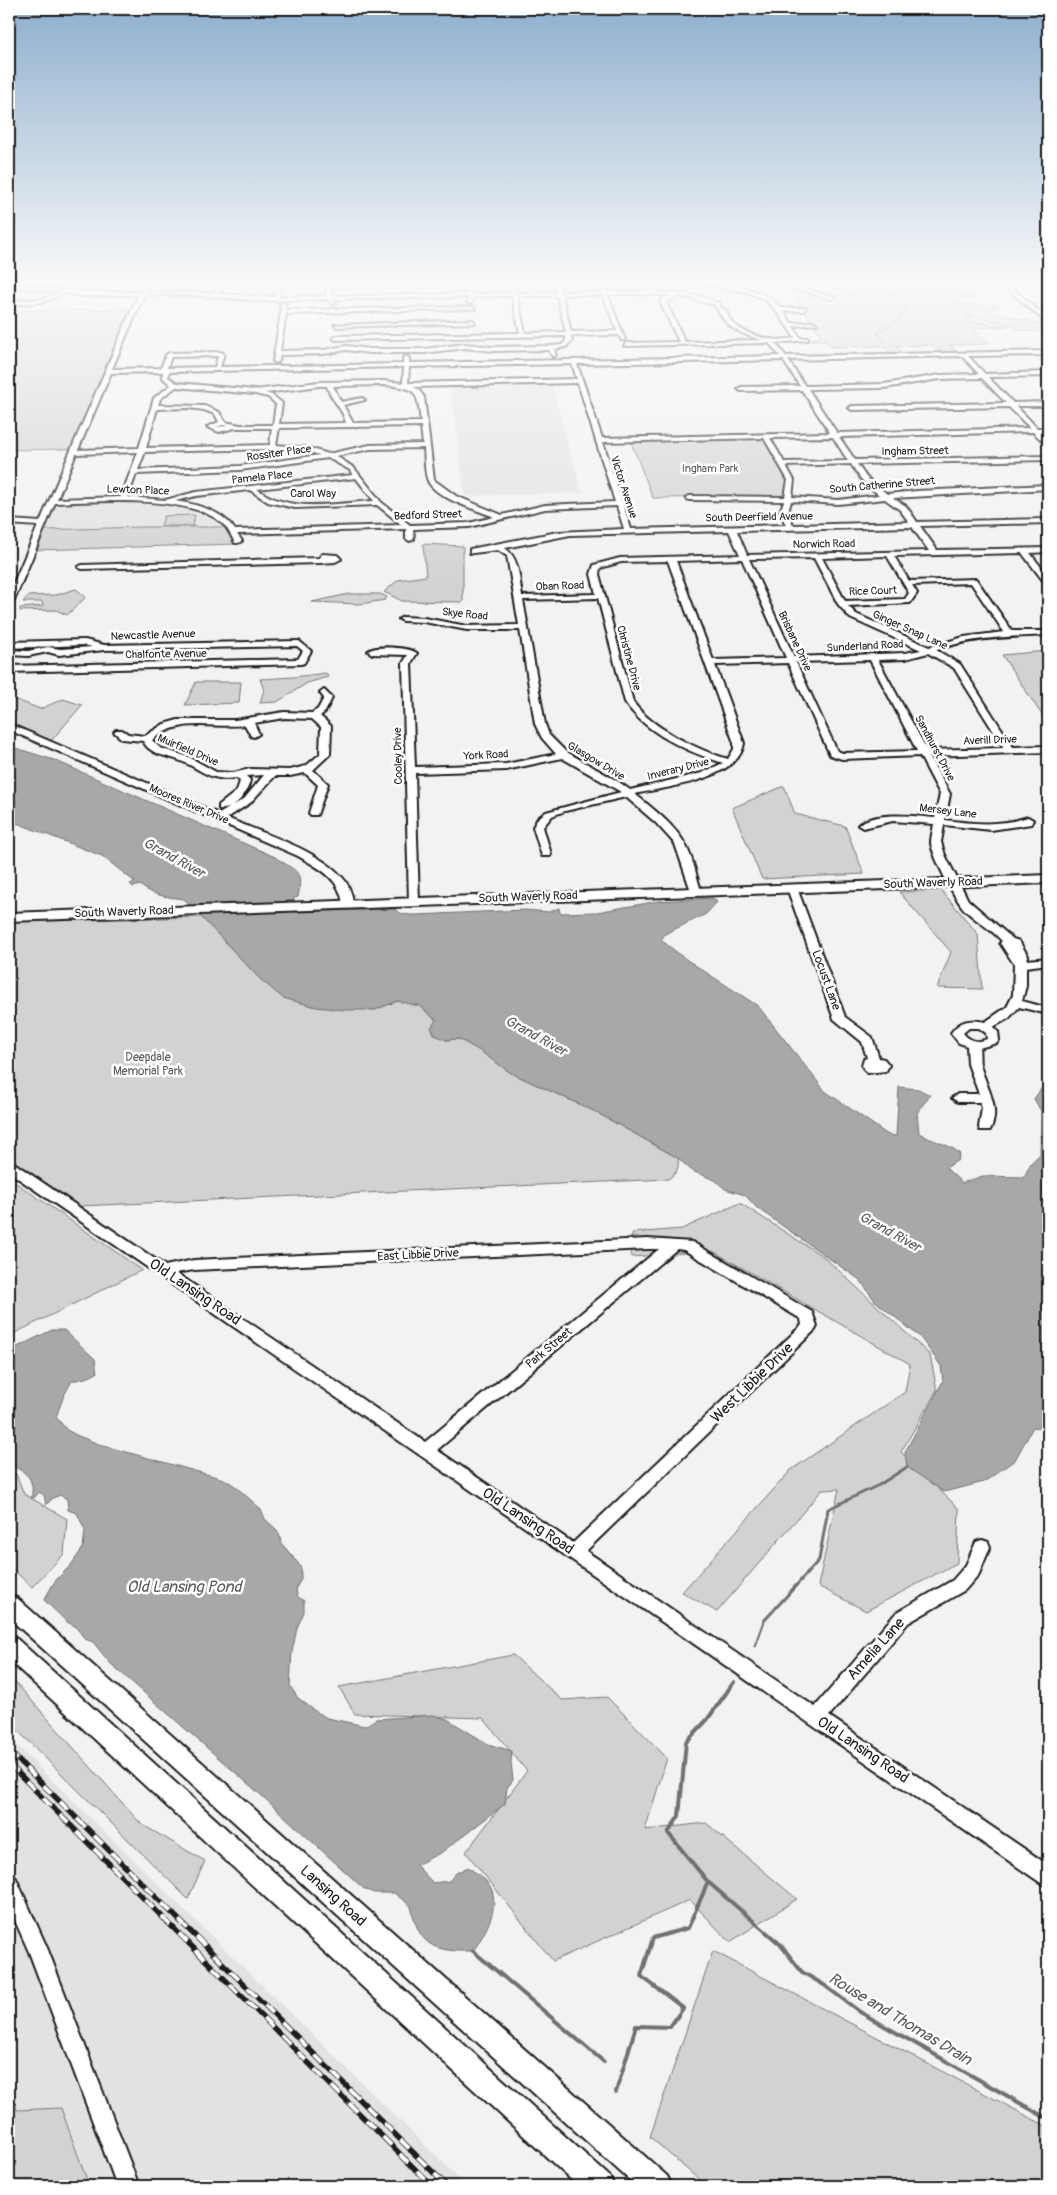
<svg xmlns="http://www.w3.org/2000/svg" width="1057" height="2195" font-family="Pangolin,sans-serif">
	<rect width="100%" height="100%" fill="#f2f2f2"/>
	<filter id="ink" filterUnits="userSpaceOnUse"><feTurbulence type="fractalNoise" baseFrequency=".02" numOctaves="2"/><feDisplacementMap in="SourceGraphic" scale="10" xChannelSelector="R" yChannelSelector="G"/><feConvolveMatrix kernelMatrix="1 2 1 2 8 2 1 2 1" color-interpolation-filters="sRGB"/></filter>
	<g filter="url(#ink)">
		<g fill="#e2e2e2">
			<path d="M154 281H193L189 292H149Z"/>
			<path d="M881 281H943L947 287 897 288Z"/>
			<path d="M551 383 582 493 465 496 450 385Z"/>
			<path d="M123 501H150L195 509 213 516 229 527 45 530 56 502Z"/>
			<path d="M9 1738 467 2186H9Z"/>
		</g>
		<g fill="#d2d2d2" stroke="#777">
			<path d="M334 281H443L444 288 333 290Z"/>
			<path d="M810 281H878L896 288 946 287 943 281H955L959 288 952 290 918 291 917 293 971 295 976 298 948 301 973 305H996L999 307 984 310 1048 326V333L1021 330 1012 325 973 316H967L972 322 1008 326 974 328 977 333 989 343 986 344 950 345 957 353 940 352 932 345 897 346 902 354H892L882 346 832 347 825 340H811L822 336 801 307 797 297 857 295Z"/>
			<path d="M129 309 123 335 74 449 9 450V311Z"/>
			<path d="M762 437 787 482 782 497 653 498 631 442 633 440Z"/>
			<path d="M195 515 193 526H161L164 516Z"/>
			<path d="M140 527H229L235 537 236 544 37 550 45 530Z"/>
			<path d="M423 544 463 546V602L402 601 384 592 398 580 426 576Z"/>
			<path d="M76 589 86 597 67 615 56 610 20 611V608L43 606 42 602H23L28 596 56 595Z"/>
			<path d="M349 594H380L387 597 385 600 360 604 312 602Z"/>
			<path d="M1035 652H1048V724L1002 655Z"/>
			<path d="M326 673 328 677 307 683 277 702 260 703 264 690 260 679 294 677Z"/>
			<path d="M196 682H241L239 703 185 705Z"/>
			<path d="M9 697 40 709 63 699 82 705 51 741 9 723Z"/>
			<path d="M784 786 795 814 845 826 864 874 762 879 732 808Z"/>
			<path d="M941 890 978 934 982 989 937 988 951 952 899 892Z"/>
			<path d="M202 917 261 980 375 1010 397 1001 420 1006 436 1020 446 1040 459 1039 480 1051 511 1073 594 1111 678 1158C679 1169 677 1173 668 1179L80 1206 9 1158V922Z"/>
			<path d="M9 1178 142 1270 9 1336Z"/>
			<path d="M740 1203 824 1257 930 1355 937 1390 901 1452 959 1509 957 1563 866 1611 818 1586 839 1489 822 1490 717 1612 682 1592 791 1470 905 1392 910 1364 713 1251 631 1257 632 1233 682 1229Z"/>
			<path d="M9 1474H16L24 1494 67 1519 64 1554 32 1587 9 1566Z"/>
			<path d="M513 1655 562 1700 607 1697 667 1758 645 1830 706 1823 797 1899 730 1942 690 1900 553 1961 466 1852 527 1771 483 1718 355 1714 339 1687Z"/>
			<path d="M9 1675 141 1824 205 1861 188 1899 9 1722Z"/>
			<path d="M713 1951 1048 2127V2186H706L650 2137Z"/>
			<path d="M9 2078 17 2110 61 2108 89 2186H9Z"/>
		</g>
		<g fill="#a8a8a8" stroke="#707070">
			<path d="M9 746 54 760 275 857C295 872 304 868 298 897L294 898 293 912 395 909C400 915 408 915 416 915L525 910 549 912 559 908 560 913 597 912 659 901 713 898 717 902 706 914 665 934 661 940 687 960 758 1006 825 1091 888 1135 896 1136 899 1087 918 1089 930 1095 917 1113 919 1133C932 1142 949 1143 960 1154L958 1160 946 1168 962 1183 983 1176 1024 1177 1031 1163 1040 1154 1041 1111 1034 1099 1043 1086 1048 1085V1217L1040 1225 1048 1230V1429L1033 1427 1015 1460 984 1482 944 1492 907 1467 905 1452 943 1381 941 1366 920 1337 875 1301 860 1280 757 1208 745 1195 725 1189 715 1180 692 1171 678 1158 594 1111 511 1073 480 1051 459 1039 446 1040 435 1035 431 1028 436 1020 420 1006 397 1001 375 1010H344L316 1007 283 998 261 980 184 899C168 897 152 896 140 885L133 887 130 884 135 882 102 856 9 820Z"/>
			<path d="M52 1330H64L95 1359 97 1373 89 1377 72 1381 64 1395 56 1417 67 1430 76 1435 101 1445 224 1479 235 1486 261 1509 265 1519 277 1530 280 1536 281 1543 298 1563 301 1568V1579L296 1588 297 1596 304 1601V1612L297 1628 292 1652 290 1686 298 1698 315 1711 327 1718 365 1726 376 1719 433 1715 447 1719 488 1744 512 1751 511 1762 513 1780 507 1788 505 1804 442 1852 416 1865 433 1883 449 1881 456 1873 468 1867C474 1872 482 1876 487 1882 504 1902 485 1934 473 1951 433 1952 419 1946 411 1906L394 1893H374L363 1888 261 1795 110 1663 93 1642 85 1639 75 1626 67 1622 44 1600 55 1581 71 1565 83 1548 85 1530 77 1513 68 1510 67 1499 60 1495 53 1498 46 1505 44 1495 39 1492 34 1498 31 1497C36 1480 25 1469 9 1466V1351Z"/>
		</g>
		<g fill="none" stroke-linecap="round" stroke-linejoin="round">
			<path stroke="#707070" stroke-width="1" d="M868 281 871 283V288L898 295 907 306 898 320 877 332 887 344"/>
			<path stroke="#707070" stroke-width="3" d="M755 1646 764 1621 819 1560 828 1509 879 1485 907 1467"/>
			<g stroke="#707070" stroke-width="4">
				<path d="M708 1882 780 1944 802 1972 824 1985 860 2012 1048 2119"/>
				<path d="M473 1951 604 2062"/>
				<path d="M616 2092 636 2026 670 2027 683 2008 641 1976 653 1938 688 1928 708 1882 668 1833 679 1816 686 1742 707 1720 734 1682"/>
			</g>
			<defs>
				<g id="minor">
					<path d="M87 281H94L71 291 140 292 145 281H149L145 292 211 293 221 287 224 281H228L225 289 217 294 274 297 276 281H281L279 297 326 296 327 281H332L331 296 467 294 465 281H470L472 294 511 293 508 281H513L516 293 556 292 552 281H557L561 292H602L597 281H602L607 292C645 291 682 289 719 303L722 309 726 310C729 328 753 336 770 339 778 341 787 339 795 338 770 301 770 295 720 287 710 285 698 285 689 281 718 281 761 285 781 308H806L804 311H783L791 323 814 322 817 324 793 326 800 338H808V340L775 343 786 356 1048 351V355L968 356 985 374 1048 372V376L988 377 1013 403 1048 402V406H1016L1037 428H1048V432H1040L1048 440V446L1033 432 839 437 855 460 1048 456V460L857 464 866 477 887 494 917 491 1048 485V489L893 498 906 506 917 522 1048 519V523L920 526 937 550 1048 548V552L1030 553 1048 576V583H1045L1022 553 894 556 909 581 976 579 1012 631H1048V635C1009 637 973 637 936 650L960 664 1013 747 1048 746V752L929 756 950 794 945 820C974 824 1001 826 1028 817L1033 820 1031 824 991 830 944 825 941 842 945 855 968 900 1013 939 1019 941 1028 956 1027 960 1048 958V964L1026 967V986L1022 1001 1048 1008V1014L1019 1007 1009 1018 993 1027 998 1032 999 1040 997 1043 979 1048C980 1053 979 1059 980 1064 985 1086 1002 1107 990 1130H980L979 1127 982 1108 980 1102H958L952 1098 958 1094H979L968 1064 967 1046 959 1043 951 1033C960 1020 970 1019 985 1022L1007 1007 1013 995 1014 964 1000 943 1002 941C991 929 978 922 966 911 956 902 933 857 931 843 931 837 933 830 934 824L893 821 863 828 858 825C874 811 915 816 935 818L940 794 920 756 842 759 830 755 788 663 715 665 744 743C739 780 666 787 635 794 654 810 678 827 688 850 694 863 697 878 701 891L700 893H692L691 891 675 844 656 823 626 797 565 811 552 816 543 827 551 854 550 856H542L533 827 538 818 546 812 621 792 562 758 506 770 415 773 419 902 414 905 409 902 403 663 408 655 372 654 368 651C376 645 409 647 417 653L411 663 415 767 506 764 556 754 542 738 535 724 520 630H467L424 622 403 621 399 619 403 617 424 618 467 626 519 625 507 556 498 550 473 553H470V549L558 532 624 529 617 506 545 509 469 527 413 529 414 539 410 541 406 539V529L237 534 242 541 238 543H235C232 537 229 531 225 526 196 494 96 501 55 503L13 603 9 605V594L38 526 9 524V520L40 522 138 295 83 296 65 293 44 302 9 305V301L43 299 58 292 9 287V284L64 290ZM621 294 673 295 664 298 660 302 679 342 626 343 624 346 769 343 780 356 409 363V358L406 356 403 358V364L220 367 224 354 221 352 169 353 166 355 161 368 112 369 144 295H188L264 301 326 299 334 305 337 303 332 299 467 297V302L470 304 473 302 472 297 512 296 520 333 336 336 333 338 336 340 566 336V341L562 345 551 346 493 347 465 344 424 349H370L346 346 324 350 280 351 286 314 475 309 472 307 286 310V305L283 303 280 305 281 312 273 361 276 363 279 361 280 355 324 354 346 350 370 353H424L465 348 493 351 549 350 553 357 556 355 554 349 566 347 572 341 571 336 619 335 621 340H625L608 295ZM562 295H603L617 331 571 332ZM517 296H557L566 332 525 333ZM680 296 715 305C727 329 738 333 762 340L685 342 666 302ZM218 356 215 367 167 368 171 357ZM962 356 979 374 940 375 884 384 805 386 788 360ZM783 360 800 386 741 387 738 389 741 391 802 390 830 433 602 438 577 364ZM572 364 577 379 408 383 409 367ZM404 367 403 383 383 381 319 382 255 390 177 383 168 377 169 372ZM163 372 162 377 171 385 154 398 139 448 78 450 111 373ZM982 378 1006 403 852 406 849 408 852 410 1009 407 1030 428 837 433 808 389 884 388 940 379ZM578 383 615 502 545 505 502 515 456 496 434 480 424 397 418 389 413 387ZM383 385C417 388 417 389 421 422L353 423 343 405 365 400 362 398 341 402 333 386ZM319 386H327C331 401 343 408 346 423L279 424 282 403 272 395 265 393ZM176 387 255 394 268 397 276 404 273 425H240L225 422 219 412 205 406 158 405 160 399ZM188 408 204 410 215 414 219 422 207 427 219 432 235 428H272L270 445 146 448 157 409ZM223 425 228 426 216 427ZM421 426 423 444 370 445 328 454 309 448 276 445 279 428ZM833 437 848 461 784 462 770 438ZM764 438 788 480 785 497 689 496 686 498 689 500 784 501 780 512 786 525 631 529 603 442ZM424 448C425 457 424 475 429 483 440 500 476 509 494 517L469 523 410 525 381 502 354 468 336 456 370 449ZM273 449 309 452 320 455 240 466 138 470 145 452ZM138 452 121 497 57 499 76 454ZM328 458 350 470 353 475 196 492 165 500 128 497 136 474 240 470ZM851 464 861 479 879 495 838 500 792 497 794 480 786 466ZM356 478 374 501C336 503 289 514 257 489ZM250 490 268 502 295 508 377 505 402 525 235 530C223 511 196 504 175 501L196 496ZM885 499 900 510 909 522 793 525 788 512 791 501 838 504ZM912 527 929 551 747 555 737 531ZM729 531 740 555 620 558 594 565 591 574 596 594 522 596C519 579 520 559 505 548L570 535ZM887 556 909 593 905 599 845 601 822 558ZM814 558 838 604 850 618 921 650 905 653 794 657 749 559ZM742 559 786 658 713 660 676 561ZM668 561 734 743V749L728 759C698 750 651 728 633 702L599 574 600 568 621 562ZM971 583 1004 632 964 637 929 647 856 614 848 606 910 603 917 593 912 585ZM598 598 625 702C645 733 688 752 723 763L702 773 630 790 619 782 565 751 549 735 545 724 523 600ZM928 653 954 668 1004 748 927 750 878 660 905 659ZM870 660 917 751 843 753 837 751 796 662ZM969 1028H979L986 1033 987 1039C978 1043 969 1041 963 1033Z"/>
					<path d="M765 281H774L835 297 832 299Z"/>
					<path d="M998 281H1004L1048 319V324Z"/>
					<path d="M473 320 475 323 337 327 334 325Z"/>
					<path d="M322 554 337 555 341 559 335 562 320 563 82 569 78 567 82 565 319 558Z"/>
					<path d="M85 640 104 645 299 641 311 651 304 663 301 664 9 672V666L298 659 303 651 297 646 104 650 59 655 48 652 28 656 9 655V650L28 651 48 647 60 649 92 647 84 645 9 648V642Z"/>
					<path d="M324 690 332 698 325 712 320 716 331 726 330 754 313 770 328 784 317 815H311L309 813 318 785 305 773 290 776H275L250 803 227 818C259 832 318 850 341 876 349 884 352 893 353 904L348 907 343 904C340 878 319 868 298 856L9 730V724L12 725 219 814 244 799 264 775 246 776 250 780C248 793 233 812 219 809V805L237 791 240 781 237 778C210 782 203 770 181 761 167 755 151 756 143 741L122 739 114 732 116 730H122L128 734 145 736 164 724 178 720H235L284 712 312 713 318 709 324 698 320 693ZM284 718 312 719 321 727 320 754 306 766 290 770 250 769 233 773 216 772 189 757 160 748 152 740C182 716 211 729 245 725L251 736 254 737 259 734 254 723Z"/>
					<path d="M792 885 797 888 845 1017 872 1037 879 1058 884 1059 889 1065 886 1071 867 1073 862 1066 864 1059 867 1058 862 1042 834 1019 787 888Z"/>
					<path d="M9 1162 14 1163 165 1266 194 1260 648 1239 692 1242 812 1312 817 1326 815 1330 586 1551 815 1707 896 1613 953 1580 966 1565 976 1542 982 1540 988 1542 990 1547 979 1574 965 1590 908 1623 829 1716 1048 1865V1885L1041 1883 9 1172ZM648 1249H659L425 1442 176 1273 194 1270ZM677 1249 684 1250 801 1319 802 1325 573 1543 437 1450Z"/>
					<path d="M9 1876 16 1878 48 1950 139 2186H117L29 1952 9 1907Z"/>
				</g>
				<g id="major">
					<path d="M1048 875V883L9 921V913Z"/>
					<path d="M9 1596 17 1598 667 2176 672 2186H636L9 1618Z"/>
					<path d="M9 1636 17 1639 609 2176 614 2186H578L9 1660Z"/>
				</g>
			</defs>
			<use href="#minor" stroke="#1c1c1c" stroke-width="4"/>
			<use href="#major" stroke="#1c1c1c" stroke-width="4"/>
			<use href="#minor" fill="#fff" fill-rule="evenodd"/>
			<use href="#major" fill="#fff" fill-rule="evenodd"/>
			<defs>
				<g id="rail">
					<path d="M9 1751 447 2186"/>
					<path d="M9 1764 432 2186"/>
				</g>
			</defs>
			<use href="#rail" stroke="#1c1c1c" stroke-width="5.5"/>
			<use href="#rail" stroke="#fff" stroke-width="4" stroke-dasharray="12" stroke-linecap="butt"/>
		</g>
	</g>
	<linearGradient id="sky" x2="0" y2="1"><stop stop-color="#8eafce"/><stop offset="0.48" stop-color="#f9f9f9"/><stop offset="1" stop-color="#f9f9f9" stop-opacity="0"/></linearGradient>
	<rect width="1057" height="588" fill="url(#sky)"/>
	<g text-anchor="middle" dominant-baseline="central" stroke-width="5" stroke-linejoin="round" paint-order="stroke">
		<g font-size="11" fill="#1c1c1c" stroke="#fff">
			<text transform="translate(915 451) rotate(-1)">Ingham Street</text>
			<text transform="translate(279 453) rotate(-8)">Rossiter Place</text>
			<text transform="translate(262 477) rotate(-6)">Pamela Place</text>
			<text transform="translate(882 485) rotate(-5)">South Catherine Street</text>
			<text transform="translate(624 487) rotate(72)">Victor Avenue</text>
			<text transform="translate(138 490) rotate(2)">Lewton Place</text>
			<text x="313" y="493">Carol Way</text>
			<text transform="translate(428 515) rotate(-2)">Bedford Street</text>
			<text transform="translate(759 517) rotate(-1)">South Deerfield Avenue</text>
			<text transform="translate(824 544) rotate(-1)">Norwich Road</text>
			<text transform="translate(560 586) rotate(-2)">Oban Road</text>
			<text transform="translate(873 591) rotate(-2)">Rice Court</text>
			<text transform="translate(465 614) rotate(6)">Skye Road</text>
			<text transform="translate(910 630) rotate(24)">Ginger Snap Lane</text>
			<text transform="translate(153 635) rotate(-2)">Newcastle Avenue</text>
			<text transform="translate(795 641) rotate(65)">Brisbane Drive</text>
			<text transform="translate(865 646) rotate(-3)">Sunderland Road</text>
			<text transform="translate(166 654) rotate(-1)">Chalfonte Avenue</text>
			<text transform="translate(629 658) rotate(75)">Christine Drive</text>
			<text transform="translate(990 740) rotate(-2)">Averill Drive</text>
			<text transform="translate(935 748) rotate(62)">Sandhurst Drive</text>
			<text transform="translate(188 750) rotate(23)">Muirfield Drive</text>
			<text transform="translate(486 755) rotate(-3)">York Road</text>
			<text transform="translate(398 756) rotate(-91)">Cooley Drive</text>
			<text transform="translate(596 761) rotate(31)">Glasgow Drive</text>
			<text transform="translate(678 769) rotate(-14)">Inverary Drive</text>
			<text transform="translate(189 804) rotate(23)">Moores River Drive</text>
			<text transform="translate(948 811) rotate(7)">Mersey Lane</text>
		</g>
		<g font-size="11" fill="#5c5c5c" stroke="#fff">
			<text x="710" y="468">Ingham Park</text>
		</g>
		<g font-size="12" fill="#1c1c1c" stroke="#fff">
			<text transform="translate(933 883) rotate(-2)">South Waverly Road</text>
			<text transform="translate(528 897) rotate(-2)">South Waverly Road</text>
			<text transform="translate(124 912) rotate(-2)">South Waverly Road</text>
			<text transform="translate(826 980) rotate(70)">Locust Lane</text>
			<text transform="translate(418 1255) rotate(-3)">East Libbie Drive</text>
			<text transform="translate(549 1348) rotate(-40)">Park Street</text>
		</g>
		<g font-size="12" fill="#5c5c5c" stroke="#fff">
			<text x="148" y="1057">Deepdale<tspan x="148" dy="14">Memorial Park</tspan></text>
		</g>
		<g font-size="14" font-style="italic" fill="#5b5b5b" stroke="#fff">
			<text transform="translate(174 858) rotate(29)">Grand River</text>
			<text transform="translate(536 1036) rotate(29)">Grand River</text>
			<text transform="translate(890 1232) rotate(29)">Grand River</text>
		</g>
		<g font-size="15" fill="#1c1c1c" stroke="#fff">
			<text transform="translate(195 1292) rotate(34)">Old Lansing Road</text>
			<text transform="translate(752 1383) rotate(-44)">West Libbie Drive</text>
			<text transform="translate(528 1521) rotate(34)">Old Lansing Road</text>
			<text transform="translate(876 1649) rotate(-48)">Amelia Lane</text>
			<text transform="translate(863 1750) rotate(34)">Old Lansing Road</text>
			<text transform="translate(333 1896) rotate(42)">Lansing Road</text>
		</g>
		<g font-size="16" font-style="italic" fill="#5b5b5b" stroke="#fff">
			<text x="184" y="1587">Old Lansing Pond</text>
			<text transform="translate(900 2019) rotate(31)">Rouse and Thomas Drain</text>
		</g>
	</g>
	<rect width="1057" height="2195" fill="none" stroke="#fff" stroke-width="30"/>
	<rect x="15" y="15" width="1027" height="2165" fill="none" stroke="#1c1c1c" stroke-width="2" filter="url(#ink)"/>
</svg>
